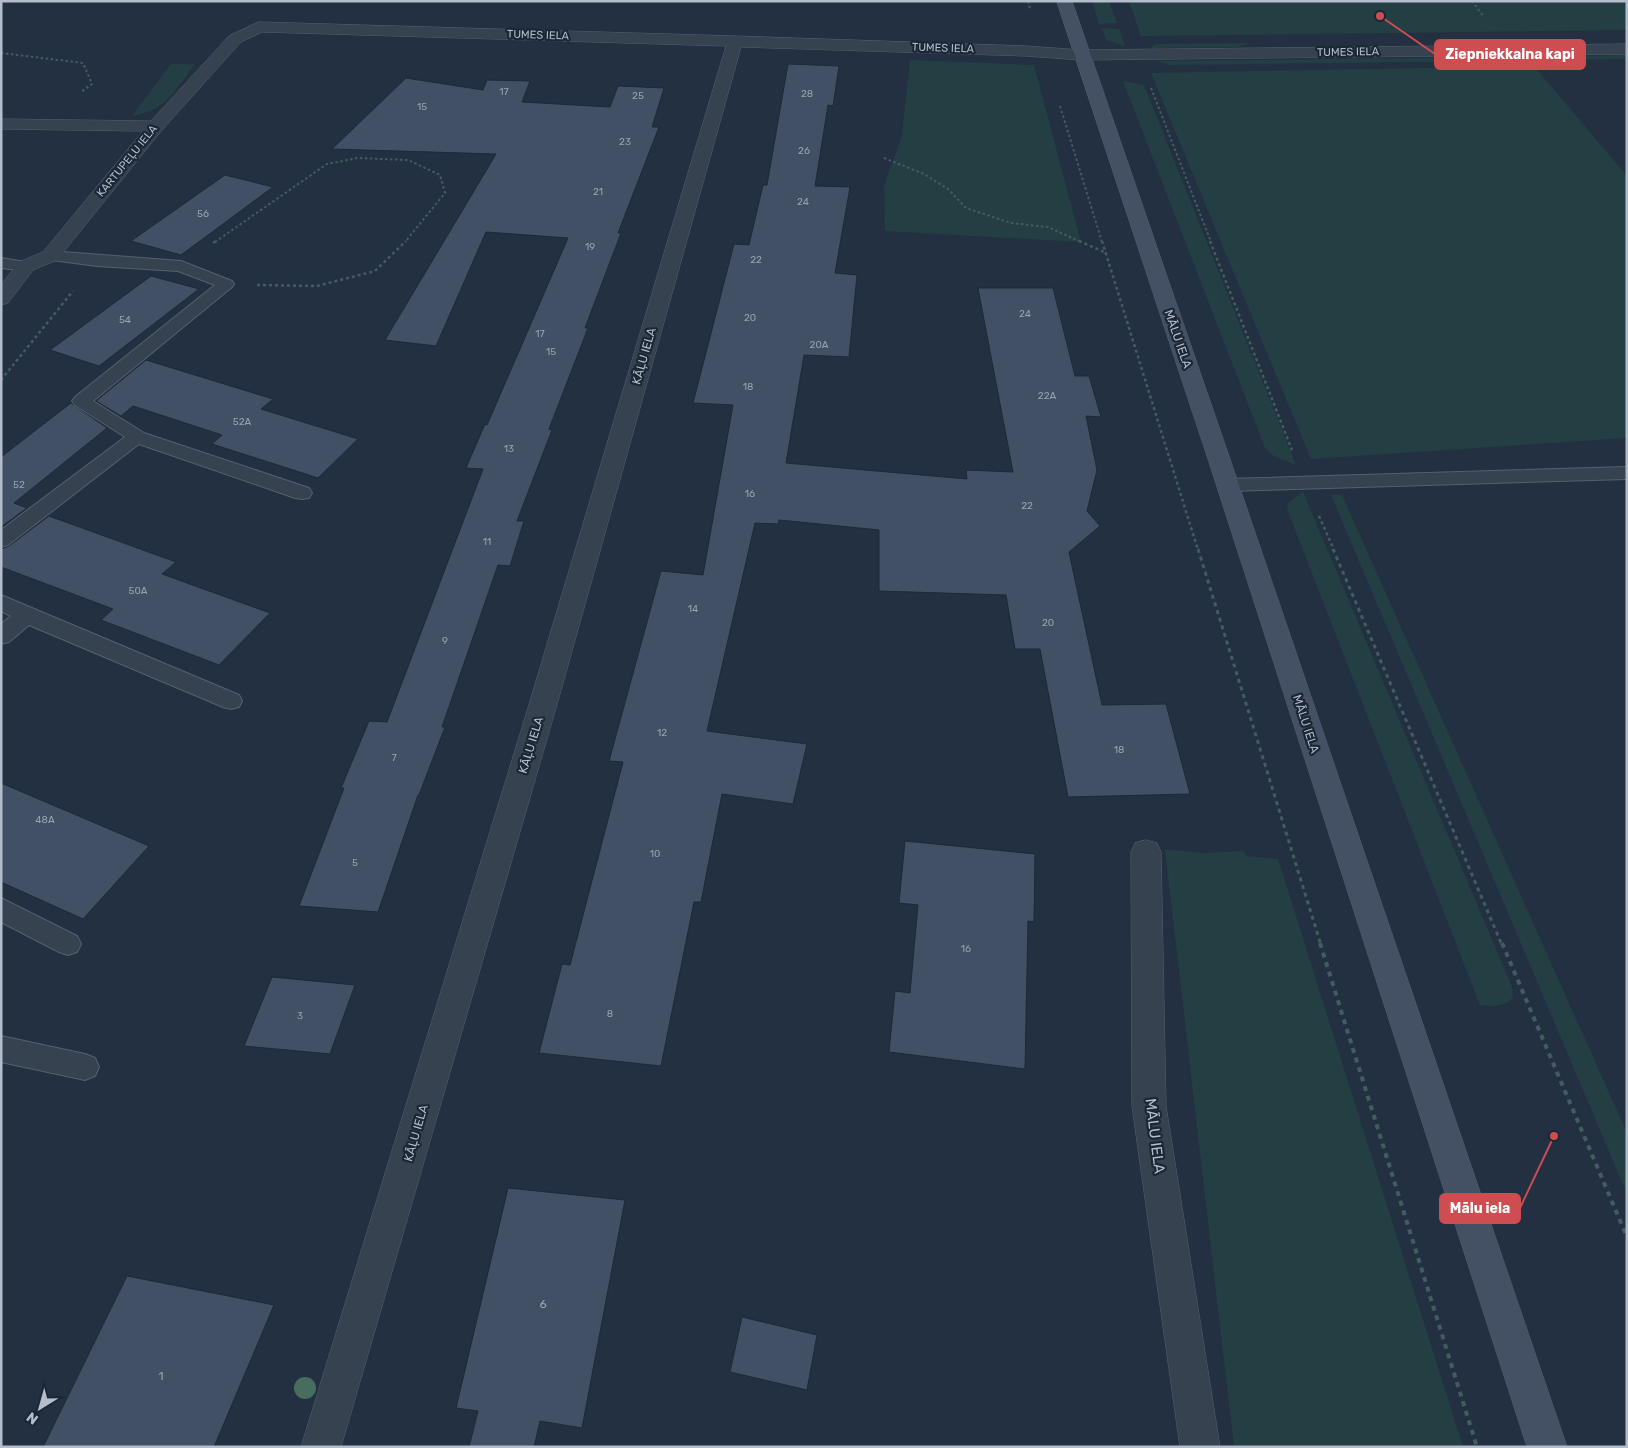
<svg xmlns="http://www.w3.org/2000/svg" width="1628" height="1448" font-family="Rubik,sans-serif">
	<rect width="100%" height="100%" fill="#223042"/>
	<g fill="#243f43">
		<path d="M1092 1H1109L1117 23 1099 24Z"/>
		<path d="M1129 1H1627V30L1141 36Z"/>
		<path d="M1101 28 1119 29 1125 46 1107 40Z"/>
		<path d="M1249 43 1238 47 1150 48 1155 44Z"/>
		<path d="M1627 55V59L1528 60 1523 57Z"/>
		<path d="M1508 57 1509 60 1505 61 1168 65 1157 61Z"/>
		<path d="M910 60 1034 65 1081 242 885 231 884 186 902 136Z"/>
		<path d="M171 64H195C175 90 167 110 132 116Z"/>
		<path d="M1534 66 1627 176V438L1311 459 1151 73Z"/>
		<path d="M1123 81 1144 85 1296 465 1275 457 1265 448Z"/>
		<path d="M1303 492 1512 987 1513 997C1504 1008 1492 1006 1480 1005L1287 509 1289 502Z"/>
		<path d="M1331 495H1342L1627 1133V1194Z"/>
		<path d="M1165 849 1202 853 1244 851 1246 856 1278 859 1463 1447H1234Z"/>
	</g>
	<g fill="#415064" stroke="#1e2938">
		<path d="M788 64 839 66 833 106 828 105 815 186 850 187 835 273 857 275 849 357 804 355 786 463 967 479 966 470 1013 472 978 288H1053L1075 376H1089L1101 417 1086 416 1097 470 1087 511 1100 526 1069 552 1102 705 1166 704 1190 794 1068 797 1040 649H1015L1006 595 879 591V530L779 520 778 524 755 523 707 731 807 744 793 804 722 794 701 902H694L661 1066 539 1053 562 964 570 965 623 762 609 761 661 571 703 575 733 405 693 403 734 244 749 245 763 185H767Z"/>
		<path d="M406 78 483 90 487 80 530 81 522 102 610 107 618 86 664 88 652 127H659L618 233H621L585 328H588L549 429 552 430 517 521H524L510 566 498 565 442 727H445L419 795H418L378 912 299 906 344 788H341L369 721 387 722 483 469 466 468 485 424 487 425 568 238 486 232 436 346 385 340 496 154 332 149Z"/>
		<path d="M225 175 273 187 181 255 131 241Z"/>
		<path d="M151 276 199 289 99 366 50 350Z"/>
		<path d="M146 360 273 399 261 409 358 439 318 478 212 444 222 435 133 406 121 416 96 401Z"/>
		<path d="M71 403 107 428 14 503 27 508 1 527V457Z"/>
		<path d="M49 516 176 562 162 574 270 613 219 665 101 620 113 609 1 567V549L9 546Z"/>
		<path d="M1 783 149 846 83 919 1 882Z"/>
		<path d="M905 841 1035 854 1034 922 1028 921 1025 1069 889 1052 895 991 910 993 918 905 899 903Z"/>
		<path d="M272 977 355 985 330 1054 244 1046Z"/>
		<path d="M508 1188 625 1200 582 1428 540 1421 534 1447H469L478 1411 456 1408Z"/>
		<path d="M127 1276 274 1305 214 1447H43Z"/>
		<path d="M742 1317 817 1335 807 1390 730 1372Z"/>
	</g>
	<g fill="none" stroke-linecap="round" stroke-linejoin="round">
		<defs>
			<g id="lane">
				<path d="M50 251 181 261 232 281 234 284 232 287 93 401 144 433 309 488 312 493 309 498 302 499 295 498 139 444 8 545 1 547V530L125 437 75 405 72 401 75 397 215 285 178 271 97 266 44 259 42 256 44 253Z"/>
				<path d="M1 258 32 263 34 266 32 269 26 271 1 268Z"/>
				<path d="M1627 467V479L1228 491 1221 489 1218 485 1221 481 1228 479Z"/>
				<path d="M1 595 239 695 242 701 239 707 231 709 223 707 29 625 9 642 1 644V624L11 616 1 611Z"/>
				<path d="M1 898 77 936 81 944 77 952 68 955 59 952 1 922Z"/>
				<path d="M1 1036 85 1054 95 1058 99 1067 95 1076 85 1080 1 1062Z"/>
			</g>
			<g id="street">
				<path d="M259 22 735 36 1026 46 1081 50 1627 44V54L1081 60 1026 56 741 47 556 708 341 1447H301L528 708 726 46 262 32 241 42 162 130 57 260 33 270 8 303 1 305V285L19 262 43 252 143 131 1 129V119L151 121 229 36Z"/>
				<path d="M1146 840 1157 843 1161 852 1166 1106 1220 1447H1180L1132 1106 1131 852 1135 843Z"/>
			</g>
			<path id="secondary" d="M1057 1H1072L1231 462 1567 1447H1527L1209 462Z"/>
		</defs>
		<use href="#lane" stroke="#55606f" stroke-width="2"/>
		<use href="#street" stroke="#55606f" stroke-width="1"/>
		<use href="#secondary" stroke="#55606f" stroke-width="1"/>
		<g stroke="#435c5f" stroke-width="2" stroke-dasharray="2.5 2.5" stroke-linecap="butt">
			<path d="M1028 1 1030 9"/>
			<path d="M1472 1 1484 17"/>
			<path d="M1 53 83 63 92 84 81 92"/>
			<path d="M1151 88 1211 242"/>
			<path d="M1060 106 1102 242"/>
			<path d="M884 158 924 174 948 189 966 208 1011 223 1048 227 1081 242"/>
			<path d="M215 242 327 164 358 158 408 160 440 175 445 193 405 242"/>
		</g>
		<g stroke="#435c5f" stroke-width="2.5" stroke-dasharray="3 3" stroke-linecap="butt">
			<path d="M1079 241 1104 252"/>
			<path d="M1102 241 1198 550"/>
			<path d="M1210 241 1292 450"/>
			<path d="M213 243 216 241"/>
			<path d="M257 285 317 286 375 271 406 241"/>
			<path d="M1 380 73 291"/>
			<path d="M1319 516 1334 550"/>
		</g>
		<g stroke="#435c5f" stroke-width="3" stroke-dasharray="4 4" stroke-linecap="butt">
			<path d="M1198 549 1321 945"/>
			<path d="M1333 549 1502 945"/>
		</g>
		<g stroke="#435c5f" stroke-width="4" stroke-dasharray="5 5" stroke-linecap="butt">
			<path d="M1320 943 1477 1447"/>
			<path d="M1502 943 1627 1237"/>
		</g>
		<use href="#lane" fill="#374251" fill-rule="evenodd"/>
		<use href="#street" fill="#374251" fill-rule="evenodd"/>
		<use href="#secondary" fill="#445165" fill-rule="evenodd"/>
	</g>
	<circle fill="#486d5e" cx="305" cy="1388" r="11"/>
	<g text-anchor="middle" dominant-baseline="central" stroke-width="4.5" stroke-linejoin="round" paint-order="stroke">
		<g font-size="10" fill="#96a2b2">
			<text x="504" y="92">17</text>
			<text x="807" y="94">28</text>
			<text x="638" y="96">25</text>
			<text x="422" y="107">15</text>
			<text x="625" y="142">23</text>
			<text x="804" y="151">26</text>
			<text x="598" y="192">21</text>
			<text x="803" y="202">24</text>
			<text x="203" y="214">56</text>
			<text x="590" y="247">19</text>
			<text x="756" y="260">22</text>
			<text x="1025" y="314">24</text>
			<text x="750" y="318">20</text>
			<text x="125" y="320">54</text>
			<text x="540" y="334">17</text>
			<text x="819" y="345">20A</text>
			<text x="551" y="352">15</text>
			<text x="748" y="387">18</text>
			<text x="1047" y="396">22A</text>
			<text x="242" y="422">52A</text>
			<text x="509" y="449">13</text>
			<text x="19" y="485">52</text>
			<text x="750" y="494">16</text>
			<text x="1027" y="506">22</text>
			<text x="487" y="542">11</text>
			<text x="138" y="591">50A</text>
			<text x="693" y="609">14</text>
			<text x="1048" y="623">20</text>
			<text x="445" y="641">9</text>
			<text x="662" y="733">12</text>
			<text x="1119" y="750">18</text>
			<text x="394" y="758">7</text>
			<text x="45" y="820">48A</text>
			<text x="655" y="854">10</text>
			<text x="355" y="863">5</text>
			<text x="966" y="949">16</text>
			<text x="610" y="1014">8</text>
			<text x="300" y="1016">3</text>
		</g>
		<g font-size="11" fill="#b3bdcc" stroke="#1c2736">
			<text transform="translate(538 35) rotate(2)">TUMES IELA</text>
			<text transform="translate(943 48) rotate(2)">TUMES IELA</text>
			<text transform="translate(1348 52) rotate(-1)">TUMES IELA</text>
			<text transform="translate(127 161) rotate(-51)">KARTUPEĻU IELA</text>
		</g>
		<g font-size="12" fill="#b3bdcc" stroke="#1c2736">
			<text transform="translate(1178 339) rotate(71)">MĀLU IELA</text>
			<text transform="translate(644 356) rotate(-74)">KĀĻU IELA</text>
			<text transform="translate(1306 724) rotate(72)">MĀLU IELA</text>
			<text transform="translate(531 745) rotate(-73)">KĀĻU IELA</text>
			<text transform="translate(416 1133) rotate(-74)">KĀĻU IELA</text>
		</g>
		<g font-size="12" fill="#96a2b2">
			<text x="543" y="1304">6</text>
			<text x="161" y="1376">1</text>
		</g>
		<g font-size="15" fill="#b3bdcc" stroke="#1c2736">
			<text transform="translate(1155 1136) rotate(83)">MĀLU IELA</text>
		</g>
	</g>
	<path fill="none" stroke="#cd4d51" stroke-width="2" d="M1380 16L1435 54M1554 1136L1520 1208"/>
	<g fill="#cd4d51" stroke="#1c2736" stroke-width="2">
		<circle cx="1380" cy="16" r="5"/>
		<circle cx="1554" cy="1136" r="5"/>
	</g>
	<g fill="#cd4d51" stroke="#cd4d51" stroke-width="2">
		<rect x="1435" y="40" width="150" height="29" rx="5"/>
		<rect x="1440" y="1194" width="80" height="29" rx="5"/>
	</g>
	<g font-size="14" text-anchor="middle" font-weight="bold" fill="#fff">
		<text x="1510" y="59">Ziepniekkalna kapi</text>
		<text x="1480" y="1213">Mālu iela</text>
	</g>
	<rect width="1628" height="1448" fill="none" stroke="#b3bdcc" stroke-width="5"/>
	<g transform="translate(40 1408) rotate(217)" stroke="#1c2736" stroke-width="4" paint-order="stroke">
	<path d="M0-4L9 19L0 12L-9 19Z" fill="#b3bdcc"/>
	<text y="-8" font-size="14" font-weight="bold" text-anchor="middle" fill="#b3bdcc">N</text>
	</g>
</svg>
